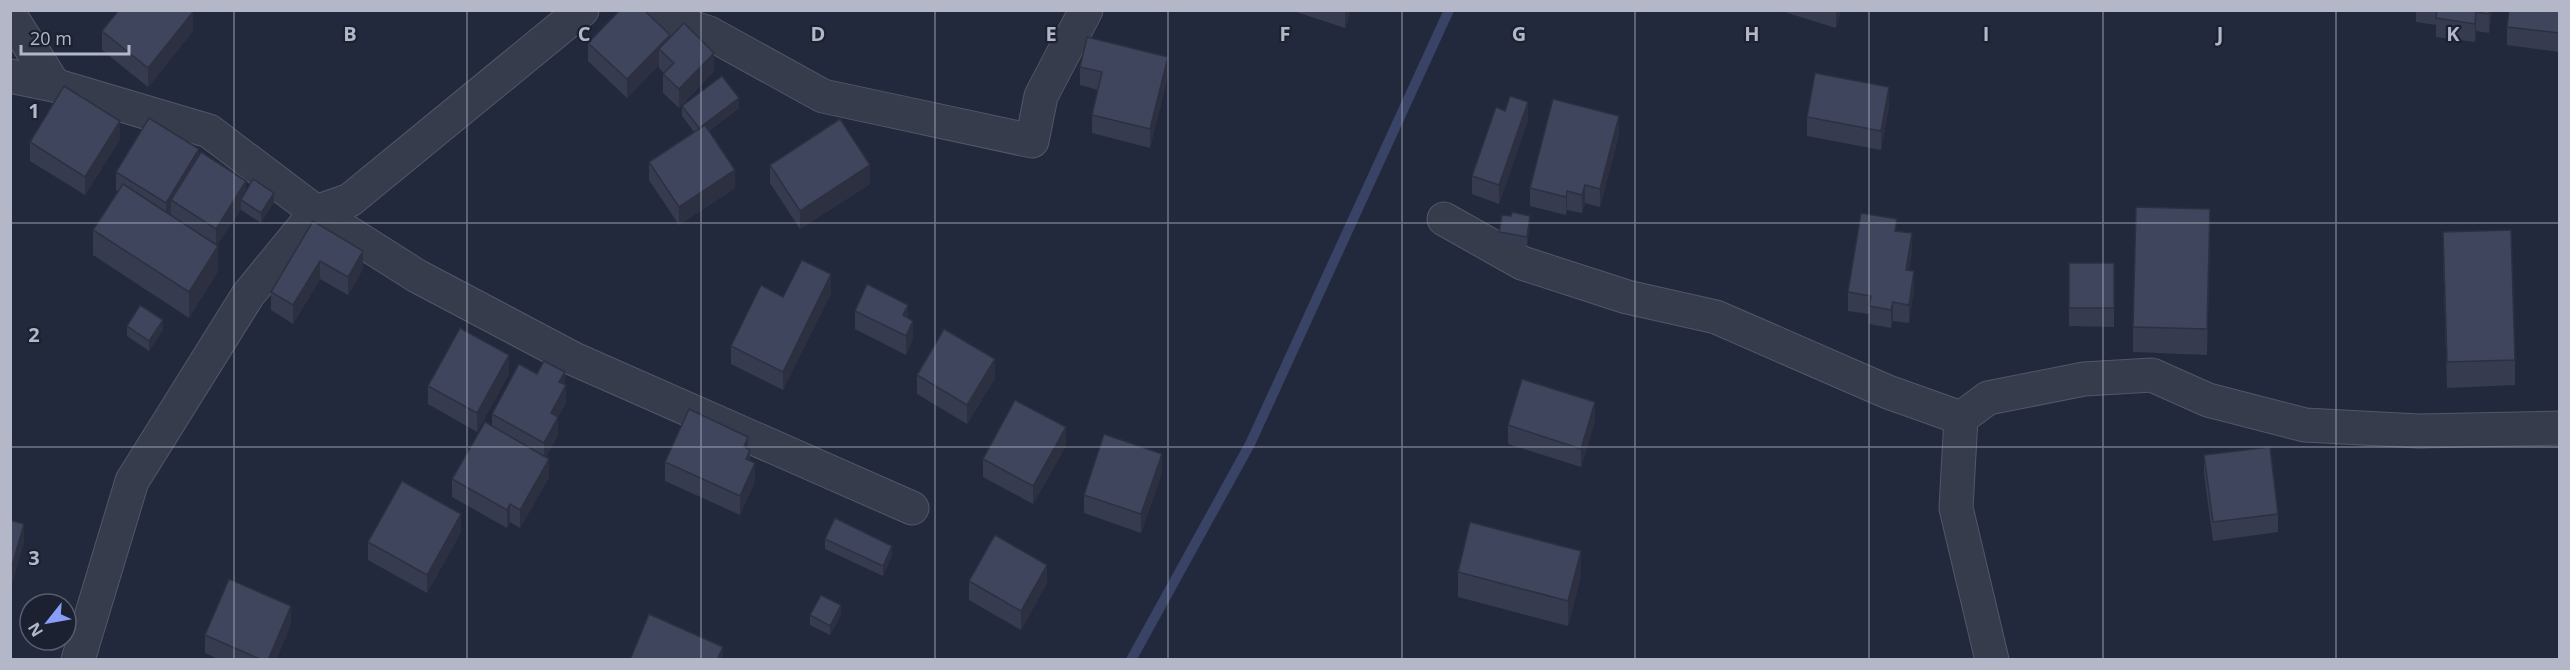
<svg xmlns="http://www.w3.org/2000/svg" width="2570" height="670" font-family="'Open Sans',sans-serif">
	<rect width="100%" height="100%" fill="#23293c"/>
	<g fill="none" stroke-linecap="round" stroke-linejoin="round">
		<path stroke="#394365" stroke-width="10" d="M1131 660 1250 444 1449 10"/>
		<defs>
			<g id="minor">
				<path d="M640 10 709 33 823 96 1032 141 1041 96 1086 10"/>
				<path d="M10 15 54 85"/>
				<path d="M10 76 54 85 209 131 316 212 417 276 574 359 912 508"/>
				<path d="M1444 219 1522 263 1627 297 1716 317 1888 392 1961 418 1988 398 2084 379 2152 375 2208 400 2305 425 2419 431 2560 428"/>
				<path d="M1961 418 1956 508 1992 660"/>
				<path d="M78 660 132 481 248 295 316 212 350 200 582 10"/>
			</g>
		</defs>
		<use href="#minor" stroke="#525767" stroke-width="35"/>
		<use href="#minor" stroke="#373c4c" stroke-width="33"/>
	</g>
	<g fill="#363b4f">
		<path d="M1290 10H1351L1345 28Z"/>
		<path d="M1778 10H1841L1836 28Z"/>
		<path d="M2416 10H2492L2489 33 2476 31 2475 42 2436 37V25L2416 22Z"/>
		<path d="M2559 10V52L2507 45V27Z"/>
		<path d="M102 31H193L148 87 102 50Z"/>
		<path d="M670 38 714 71 679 108 663 93V74L664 73 659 68V65L627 98 588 61V43Z"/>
		<path d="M1080 67 1168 75 1150 148 1092 133V115L1098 90 1080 85Z"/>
		<path d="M682 106 739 108 709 131 735 188 679 225 649 180V162L694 132 682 116Z"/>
		<path d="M1889 106 1881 150 1807 136V117Z"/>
		<path d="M1528 120 1499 204 1472 194V176Z"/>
		<path d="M1619 134 1600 207 1585 203 1582 213 1567 210 1566 215 1530 206V188Z"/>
		<path d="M120 139 85 195 30 161V142Z"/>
		<path d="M199 155 246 191 274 202 261 223 241 210V209L217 245 218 271 189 318 93 255V230L118 191 116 190V172Z"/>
		<path d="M770 165 870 184 800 229 770 183Z"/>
		<path d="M313 221 363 269 348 295 320 279 293 324 271 310V292Z"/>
		<path d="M1530 225 1527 246 1499 242V232Z"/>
		<path d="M1897 231 1912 251 1909 270 1914 289 1909 323 1893 321 1891 328 1869 324V314L1848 311V292Z"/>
		<path d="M2443 232 2515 360V385L2447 388 2443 257Z"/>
		<path d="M2210 235 2207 355 2133 352V327Z"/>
		<path d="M2069 263H2114V327L2069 326Z"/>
		<path d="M831 293 783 390 731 364V346L783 297Z"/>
		<path d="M855 311 908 318 913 339 906 355 855 329Z"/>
		<path d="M127 326 163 330 149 351 127 336Z"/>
		<path d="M509 374 477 432 428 404V386Z"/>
		<path d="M537 374 565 384 566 403 558 417V435L546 457 549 477 520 528 510 522 507 528 452 497V479L492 426V414Z"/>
		<path d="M917 375 995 378 967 424 917 394Z"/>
		<path d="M1595 421 1581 467 1508 444V425Z"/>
		<path d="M1066 446 1033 504 983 477V459Z"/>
		<path d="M748 449 755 481 740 515 665 481V462Z"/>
		<path d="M2204 455 2278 514V532L2213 541 2204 474Z"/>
		<path d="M1162 473 1141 533 1084 513V495Z"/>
		<path d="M461 532 427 593 368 560V542Z"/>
		<path d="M825 539 892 555 883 576 825 549Z"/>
		<path d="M1458 572 1581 576 1568 626 1458 597Z"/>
		<path d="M969 581 1047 583 1021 630 969 600Z"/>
		<path d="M810 615H841L830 635 810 625Z"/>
		<path d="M291 624 276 660H220L205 653V635Z"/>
	</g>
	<g fill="#2c3040">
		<path d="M1345 10H1351L1345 28Z"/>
		<path d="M1836 10H1841L1836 28Z"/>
		<path d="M2490 10H2492L2489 33V14Z"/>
		<path d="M193 12V31L148 87V68Z"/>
		<path d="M2476 12V31L2475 42V24Z"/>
		<path d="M670 35V54L659 49V65L627 98V79Z"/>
		<path d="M714 53V71L679 108V89Z"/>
		<path d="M1168 57V75L1150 148V129Z"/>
		<path d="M1889 87V106L1881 150V131Z"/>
		<path d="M739 98V108L699 138V128Z"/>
		<path d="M1528 102V120L1499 204V185Z"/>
		<path d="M1619 116V134L1600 207V189Z"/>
		<path d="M120 121V139L85 195V177Z"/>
		<path d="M199 149V167L171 200V214L166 221V203Z"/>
		<path d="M870 165V184L800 229V211Z"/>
		<path d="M735 170V188L679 225V207Z"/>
		<path d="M246 181V200H241V209L216 247V229Z"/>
		<path d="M1585 185V203L1582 213V195Z"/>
		<path d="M1567 191V210L1566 215V197Z"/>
		<path d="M274 193V202L261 223V213Z"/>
		<path d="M2210 209V235L2207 355V329Z"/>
		<path d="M1530 216V225L1527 246V237Z"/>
		<path d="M1912 233V251L1906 288V270Z"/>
		<path d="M218 246V271L189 318V292Z"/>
		<path d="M363 251V269L348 295V277Z"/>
		<path d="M320 261V279L293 324V305Z"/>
		<path d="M1914 271V289L1909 323V305Z"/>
		<path d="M831 274V293L783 390V372Z"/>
		<path d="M1893 302V321L1891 328V310Z"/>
		<path d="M908 305V323L903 315Z"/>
		<path d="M163 320V330L149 351V341Z"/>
		<path d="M913 321V339L906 355V336Z"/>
		<path d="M509 355V374L477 432V413Z"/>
		<path d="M995 359V378L967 424V405Z"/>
		<path d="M565 372 566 403 558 417V435L544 461V443L551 413 559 382Z"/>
		<path d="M1595 402V421L1581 467V449Z"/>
		<path d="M1066 427V446L1033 504V486Z"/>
		<path d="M748 437V453L750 450V468L746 477 744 447Z"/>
		<path d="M1162 454V473L1141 533V514Z"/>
		<path d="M549 459V477L520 528V510Z"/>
		<path d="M755 463V481L740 515V496Z"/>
		<path d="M510 504V522L507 528V510Z"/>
		<path d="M461 514V532L427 593V575Z"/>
		<path d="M24 524V543L10 592V573Z"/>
		<path d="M892 546V555L883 576V566Z"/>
		<path d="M1581 551V576L1568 626V601Z"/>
		<path d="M1047 565V583L1021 630V611Z"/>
		<path d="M841 605V615L830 635V626Z"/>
		<path d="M291 606V624L276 660H268Z"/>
		<path d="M723 647V660H717Z"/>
	</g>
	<g fill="#3f455c" stroke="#2c3040" stroke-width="1.5">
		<path d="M119 10H191L193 12 148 68 102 31Z"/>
		<path d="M620 10H644L670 35 627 79 588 43Z"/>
		<path d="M2437 10H2490L2489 14 2476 12 2475 24 2436 18Z"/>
		<path d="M2509 10H2559V33L2507 27Z"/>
		<path d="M684 23 714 53 679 89 663 74 674 63 659 49Z"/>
		<path d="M1087 37 1168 57 1150 129 1092 115 1102 72 1080 67Z"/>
		<path d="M1815 73 1889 87 1881 131 1807 117Z"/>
		<path d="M722 76 739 98 699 128 682 106Z"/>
		<path d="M64 86 120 121 85 177 30 142Z"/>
		<path d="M1510 96 1528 102 1499 185 1472 176 1496 107 1505 111Z"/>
		<path d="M1553 99 1619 116 1600 189 1585 185 1582 195 1567 191 1566 197 1530 188Z"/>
		<path d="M149 118 199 149 166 203 116 172Z"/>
		<path d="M840 119 870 165 800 211 770 165Z"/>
		<path d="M705 125 735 170 679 207 649 162Z"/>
		<path d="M201 152 246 181 216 229 171 200Z"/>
		<path d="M253 179 274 193 261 213 241 200Z"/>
		<path d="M123 184 218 246 189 292 93 230Z"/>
		<path d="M2136 207 2210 209 2207 329 2133 327Z"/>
		<path d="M1512 212 1530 216 1527 237 1499 232 1502 215 1511 216Z"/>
		<path d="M1861 213 1897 219 1895 231 1912 233 1906 270 1914 271 1909 305 1893 302 1891 310 1869 306 1871 296 1848 292Z"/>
		<path d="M313 221 363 251 348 277 320 261 293 305 271 292Z"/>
		<path d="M2511 230 2515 360 2447 362 2443 232Z"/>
		<path d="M802 260 831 274 783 372 731 346 761 285 783 297Z"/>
		<rect x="2069" y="263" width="45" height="45"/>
		<path d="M867 284 908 305 903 315 913 321 906 336 855 311Z"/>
		<path d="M140 305 163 320 149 341 127 326Z"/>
		<path d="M460 328 509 355 477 413 428 386Z"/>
		<path d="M944 329 995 359 967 405 917 375Z"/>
		<path d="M544 361 565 372 559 382 566 385 551 413 558 417 544 443 492 414 519 364 537 374Z"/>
		<path d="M1522 379 1595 402 1581 449 1508 425Z"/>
		<path d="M1015 400 1066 427 1033 486 983 459Z"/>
		<path d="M689 409 748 437 744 447 750 450 746 459 755 463 740 496 665 462Z"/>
		<path d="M485 422 549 459 520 510 510 504 507 510 452 479Z"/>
		<path d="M1104 434 1162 454 1141 514 1084 495Z"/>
		<path d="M2270 447 2278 514 2213 522 2204 455Z"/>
		<path d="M402 481 461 514 427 575 368 542Z"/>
		<path d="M835 518 892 546 883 566 825 539Z"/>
		<path d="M10 520 24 524 10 573Z"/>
		<path d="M1470 522 1581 551 1568 601 1458 572Z"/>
		<path d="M995 535 1047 565 1021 611 969 581Z"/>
		<path d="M229 579 291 606 268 660H262L205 635Z"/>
		<path d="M821 595 841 605 830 626 810 615Z"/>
		<path d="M649 614 723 647 717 660H630Z"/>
	</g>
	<path fill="none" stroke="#b3b7c7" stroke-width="1.5" stroke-opacity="0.55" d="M234 10V660M467 10V660M701 10V660M935 10V660M1168 10V660M1402 10V660M1635 10V660M1869 10V660M2103 10V660M2336 10V660M10 223H2560M10 447H2560"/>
	<g font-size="20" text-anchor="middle" font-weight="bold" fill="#b3b7c7" stroke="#1c2131" stroke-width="4.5" stroke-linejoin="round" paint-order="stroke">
		<text x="350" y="41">B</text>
		<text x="584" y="41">C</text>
		<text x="818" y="41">D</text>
		<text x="1051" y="41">E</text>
		<text x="1285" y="41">F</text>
		<text x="1519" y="41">G</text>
		<text x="1752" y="41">H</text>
		<text x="1986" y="41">I</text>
		<text x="2220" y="41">J</text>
		<text x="2453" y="41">K</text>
		<text x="34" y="118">1</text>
		<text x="34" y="342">2</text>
		<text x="34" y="565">3</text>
	</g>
	<rect width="2570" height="670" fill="none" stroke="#b3b7c7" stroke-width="24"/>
	<g transform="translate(48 622) rotate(239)"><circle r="28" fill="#1c2131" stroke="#585d6d" stroke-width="1.5"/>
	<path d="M0-4.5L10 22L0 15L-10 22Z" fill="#899ef6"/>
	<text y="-9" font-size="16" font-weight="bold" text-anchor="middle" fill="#b3b7c7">N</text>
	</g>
	<path d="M21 45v9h108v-9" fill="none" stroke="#b3b7c7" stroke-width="3"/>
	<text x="30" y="45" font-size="18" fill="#b3b7c7" stroke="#1c2131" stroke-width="4.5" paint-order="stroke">20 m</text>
</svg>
